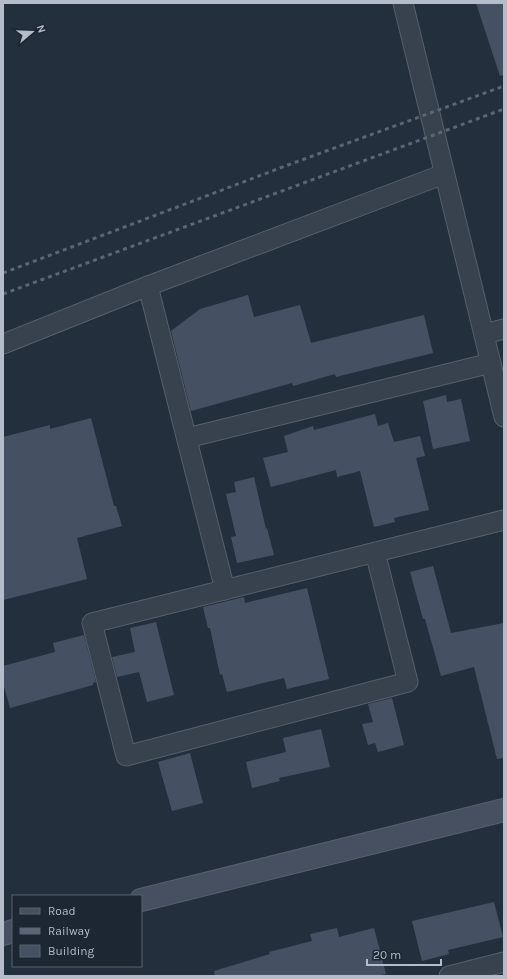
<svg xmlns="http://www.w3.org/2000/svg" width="507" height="979" font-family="Karla,sans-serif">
	<rect width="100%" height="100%" fill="#242f3e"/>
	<g fill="#455162">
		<path d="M476 3H504V75L500 76Z"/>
		<path d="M248 295 254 317 300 305 311 343 424 315 433 353 336 377 335 374 293 386 292 383 191 411 171 331 200 309Z"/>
		<path d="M446 395 447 402 461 399 470 441 433 449 423 401Z"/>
		<path d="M375 414 378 426 388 423 394 442 420 436 425 456 416 458 429 510 394 518 395 522 374 527 360 471 337 477 336 470 271 487 263 458 288 452 284 436 313 426 314 430Z"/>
		<path d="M91 418 114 506H116L122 526 77 538 87 579 3 600V437L50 425V429Z"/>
		<path d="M254 477 266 529 267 528 274 555 237 563 231 537 236 536 226 494 236 492 234 482Z"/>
		<path d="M433 566 451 633 504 623V758L497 759 474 667 441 676 425 619H423L410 572Z"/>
		<path d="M307 588 329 679 287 689 284 678 227 692 222 674 220 675 210 628H208L203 607 244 597 245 603Z"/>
		<path d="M156 622 174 695 147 702 139 672 117 677 112 657 135 652 130 628Z"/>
		<path d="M84 635 96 682 93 683V685L10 708 3 683V666L55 652 53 643Z"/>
		<path d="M392 698 404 745 378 752 375 743 368 745 362 724 373 722 368 704Z"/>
		<path d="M321 729 330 767 279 778 280 781 252 788 246 762 286 752 283 738Z"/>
		<path d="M190 753 203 803 172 811 158 762Z"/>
		<path d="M494 902 503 937 448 950 449 954 422 961 412 921Z"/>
		<path d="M337 928 339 937 374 928 386 974 375 976H215L214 971 270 954 269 952 312 941 310 934Z"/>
	</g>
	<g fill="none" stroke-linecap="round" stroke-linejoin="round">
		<defs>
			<g id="street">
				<path d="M403 3C436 141 471 279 504 417"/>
				<path d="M148 286 225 590"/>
				<path d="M484 334 504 329"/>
				<path d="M3 344 148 286 444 174"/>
				<path d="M187 438 491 363"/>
				<path d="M375 552 408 682 126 756 92 623 504 520"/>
				<path d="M449 976 504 962"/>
			</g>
			<g id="secondary">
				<path d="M141 900 504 810"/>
				<path d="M3 934 13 931"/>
			</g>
		</defs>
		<use href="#street" stroke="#565f6c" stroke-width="21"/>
		<use href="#secondary" stroke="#565f6c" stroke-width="24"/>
		<use href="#street" stroke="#38414e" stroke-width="19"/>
		<use href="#secondary" stroke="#465061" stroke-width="22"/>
		<g stroke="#5a6575" stroke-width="3" stroke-dasharray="4 4" stroke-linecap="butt">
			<path d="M3 273 288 165 504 86"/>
			<path d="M3 294 504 109"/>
		</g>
	</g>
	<rect width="507" height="979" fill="none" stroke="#b4bcc9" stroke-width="8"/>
	<rect x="12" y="895" width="130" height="72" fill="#1d2633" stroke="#59626f"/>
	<rect x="20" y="908" width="20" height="6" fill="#465061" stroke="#59626f"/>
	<text x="48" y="915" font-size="12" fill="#b4bcc9">Road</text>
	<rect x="20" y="928" width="20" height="6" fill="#5a6575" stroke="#59626f"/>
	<text x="48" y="935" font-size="12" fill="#b4bcc9">Railway</text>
	<rect x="20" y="945" width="20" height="12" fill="#455162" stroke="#59626f"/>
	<text x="48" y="955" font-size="12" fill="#b4bcc9">Building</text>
	<g transform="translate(32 32) rotate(71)" stroke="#1d2633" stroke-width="3" paint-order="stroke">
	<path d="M0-3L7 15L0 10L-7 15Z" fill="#b4bcc9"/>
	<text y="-6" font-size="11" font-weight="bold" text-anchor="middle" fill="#b4bcc9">N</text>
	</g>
	<path d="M367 959v6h74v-6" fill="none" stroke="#b4bcc9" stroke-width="2"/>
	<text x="373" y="959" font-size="12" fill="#b4bcc9" stroke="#1d2633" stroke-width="3" paint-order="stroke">20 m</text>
</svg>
